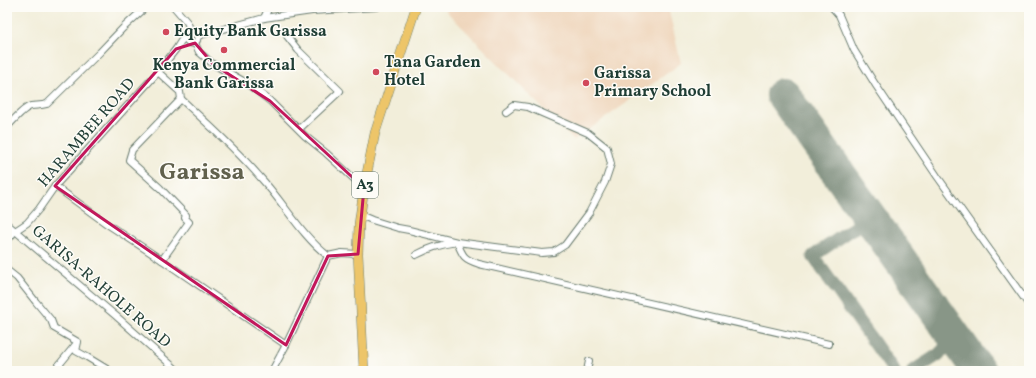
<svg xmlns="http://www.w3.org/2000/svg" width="1036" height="378" font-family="Vollkorn,serif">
	<rect width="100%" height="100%" fill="#fdfcf7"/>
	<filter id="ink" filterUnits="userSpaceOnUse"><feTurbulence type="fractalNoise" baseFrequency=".025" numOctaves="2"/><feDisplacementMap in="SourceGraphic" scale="8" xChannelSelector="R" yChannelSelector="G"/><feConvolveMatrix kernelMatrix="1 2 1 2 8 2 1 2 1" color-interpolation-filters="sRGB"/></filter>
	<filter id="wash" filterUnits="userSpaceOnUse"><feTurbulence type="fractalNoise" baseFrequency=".012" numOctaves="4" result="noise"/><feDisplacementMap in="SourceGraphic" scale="16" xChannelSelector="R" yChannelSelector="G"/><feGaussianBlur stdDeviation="0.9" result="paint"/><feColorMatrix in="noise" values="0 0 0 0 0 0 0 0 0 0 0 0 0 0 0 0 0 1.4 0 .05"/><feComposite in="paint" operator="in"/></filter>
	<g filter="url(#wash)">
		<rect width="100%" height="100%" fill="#f2eeda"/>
		<path fill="#efd6bc" d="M448 7H668L681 63 628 102 574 140 446 11Z"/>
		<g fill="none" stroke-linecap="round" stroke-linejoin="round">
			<g stroke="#889687" stroke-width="13">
				<path d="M860 214 859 220 857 226 813 256 894 371"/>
				<path d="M913 371 938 355 944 349 948 338"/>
			</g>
			<path stroke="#889687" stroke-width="34" d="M783 95 979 371"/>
		</g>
	</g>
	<g filter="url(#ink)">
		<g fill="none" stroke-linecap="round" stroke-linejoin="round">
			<defs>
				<g id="minor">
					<path d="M174 7 187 22 192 33"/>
					<path d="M832 7 839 15 854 50 875 84 937 176 1029 305"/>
					<path d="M264 18 269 7"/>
					<circle cx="192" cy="38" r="5.5"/>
					<path d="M197 36 264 18 312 11 377 7"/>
					<path d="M287 36 298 50 340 91 299 129"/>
					<path d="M195 43 199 52 213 64 245 82 270 101 305 136 326 153 364 188"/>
					<path d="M158 72 180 92 181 99C208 124 236 149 260 177 284 203 301 235 328 256L342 253 358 254"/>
					<path d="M7 127C13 121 23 108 31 106 36 105 41 106 47 104L100 52 123 28 146 7"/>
					<path d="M55 186 107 224 162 260 286 345"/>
					<path d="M360 215 372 220 398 228 409 230 457 242 542 253 554 252 565 245 589 213 605 182 611 164 607 148 588 133 528 107 514 105 506 111"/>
					<path d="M7 224 116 316 178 371"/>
					<path d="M7 241 15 231 27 223 39 209 55 186 158 72 176 49 181 41 187 37"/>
					<path d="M416 255C429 248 442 244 457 242 463 257 464 259 479 264L829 344"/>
					<path d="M162 260 189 222 185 218 186 215 160 188 129 160 132 150 181 99"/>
					<path d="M7 270 17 278 36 302 51 320 54 328 78 342 76 351 87 357 110 371"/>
					<path d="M54 371 77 343"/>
					<path d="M272 371 286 345 328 256"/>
					<path d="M502 371H524"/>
					<path d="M587 371 589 361"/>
				</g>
				<path id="highway" d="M364 371 358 254 359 224 364 188 375 133 416 7"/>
			</defs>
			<use href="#minor" stroke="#697b6e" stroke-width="8"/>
			<use href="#highway" stroke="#697b6e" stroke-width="10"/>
			<use href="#minor" stroke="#fff" stroke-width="6"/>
			<use href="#highway" stroke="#edc569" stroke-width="9"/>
		</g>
	</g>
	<path fill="none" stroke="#c2185b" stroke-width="3" stroke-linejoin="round" d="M195 43 213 64 270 101 364 188 358 254 328 256 286 345 55 186 176 49Z"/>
	<g fill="#d1495b" stroke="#fdfcf7" stroke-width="1.5">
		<circle cx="166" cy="32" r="4"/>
		<circle cx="224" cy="50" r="4"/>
		<circle cx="376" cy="72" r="4"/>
		<circle cx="586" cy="83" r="4"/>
	</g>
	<g text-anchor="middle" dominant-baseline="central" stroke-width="3" stroke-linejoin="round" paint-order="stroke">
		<rect fill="#fdfcf7" stroke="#62766e" stroke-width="1" x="352" y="172" width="26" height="26" rx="3"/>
		<g font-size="15" font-weight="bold" fill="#1f3d34">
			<text x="365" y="185">A3</text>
		</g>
		<g font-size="16" font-weight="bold" fill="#1f3d34" stroke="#fdfcf7" text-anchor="start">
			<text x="174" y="32">Equity Bank Garissa</text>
			<text x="384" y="63">Tana Garden<tspan x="384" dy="18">Hotel</tspan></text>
			<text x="224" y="66" text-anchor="middle">Kenya Commercial<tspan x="224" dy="18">Bank Garissa</tspan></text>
			<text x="594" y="74">Garissa<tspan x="594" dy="18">Primary School</tspan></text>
		</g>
		<g font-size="16" fill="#1f3d34" stroke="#fdfcf7">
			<text transform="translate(87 133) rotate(-49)">HARAMBEE ROAD</text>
			<text transform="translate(101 287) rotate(41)">GARISA-RAHOLE ROAD</text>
		</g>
		<g font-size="24" font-weight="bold" fill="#61614d" stroke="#fdfcf7">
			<text x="202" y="173">Garissa</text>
		</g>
	</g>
	<rect width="1036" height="378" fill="none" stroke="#fdfcf7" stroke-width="24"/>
</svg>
